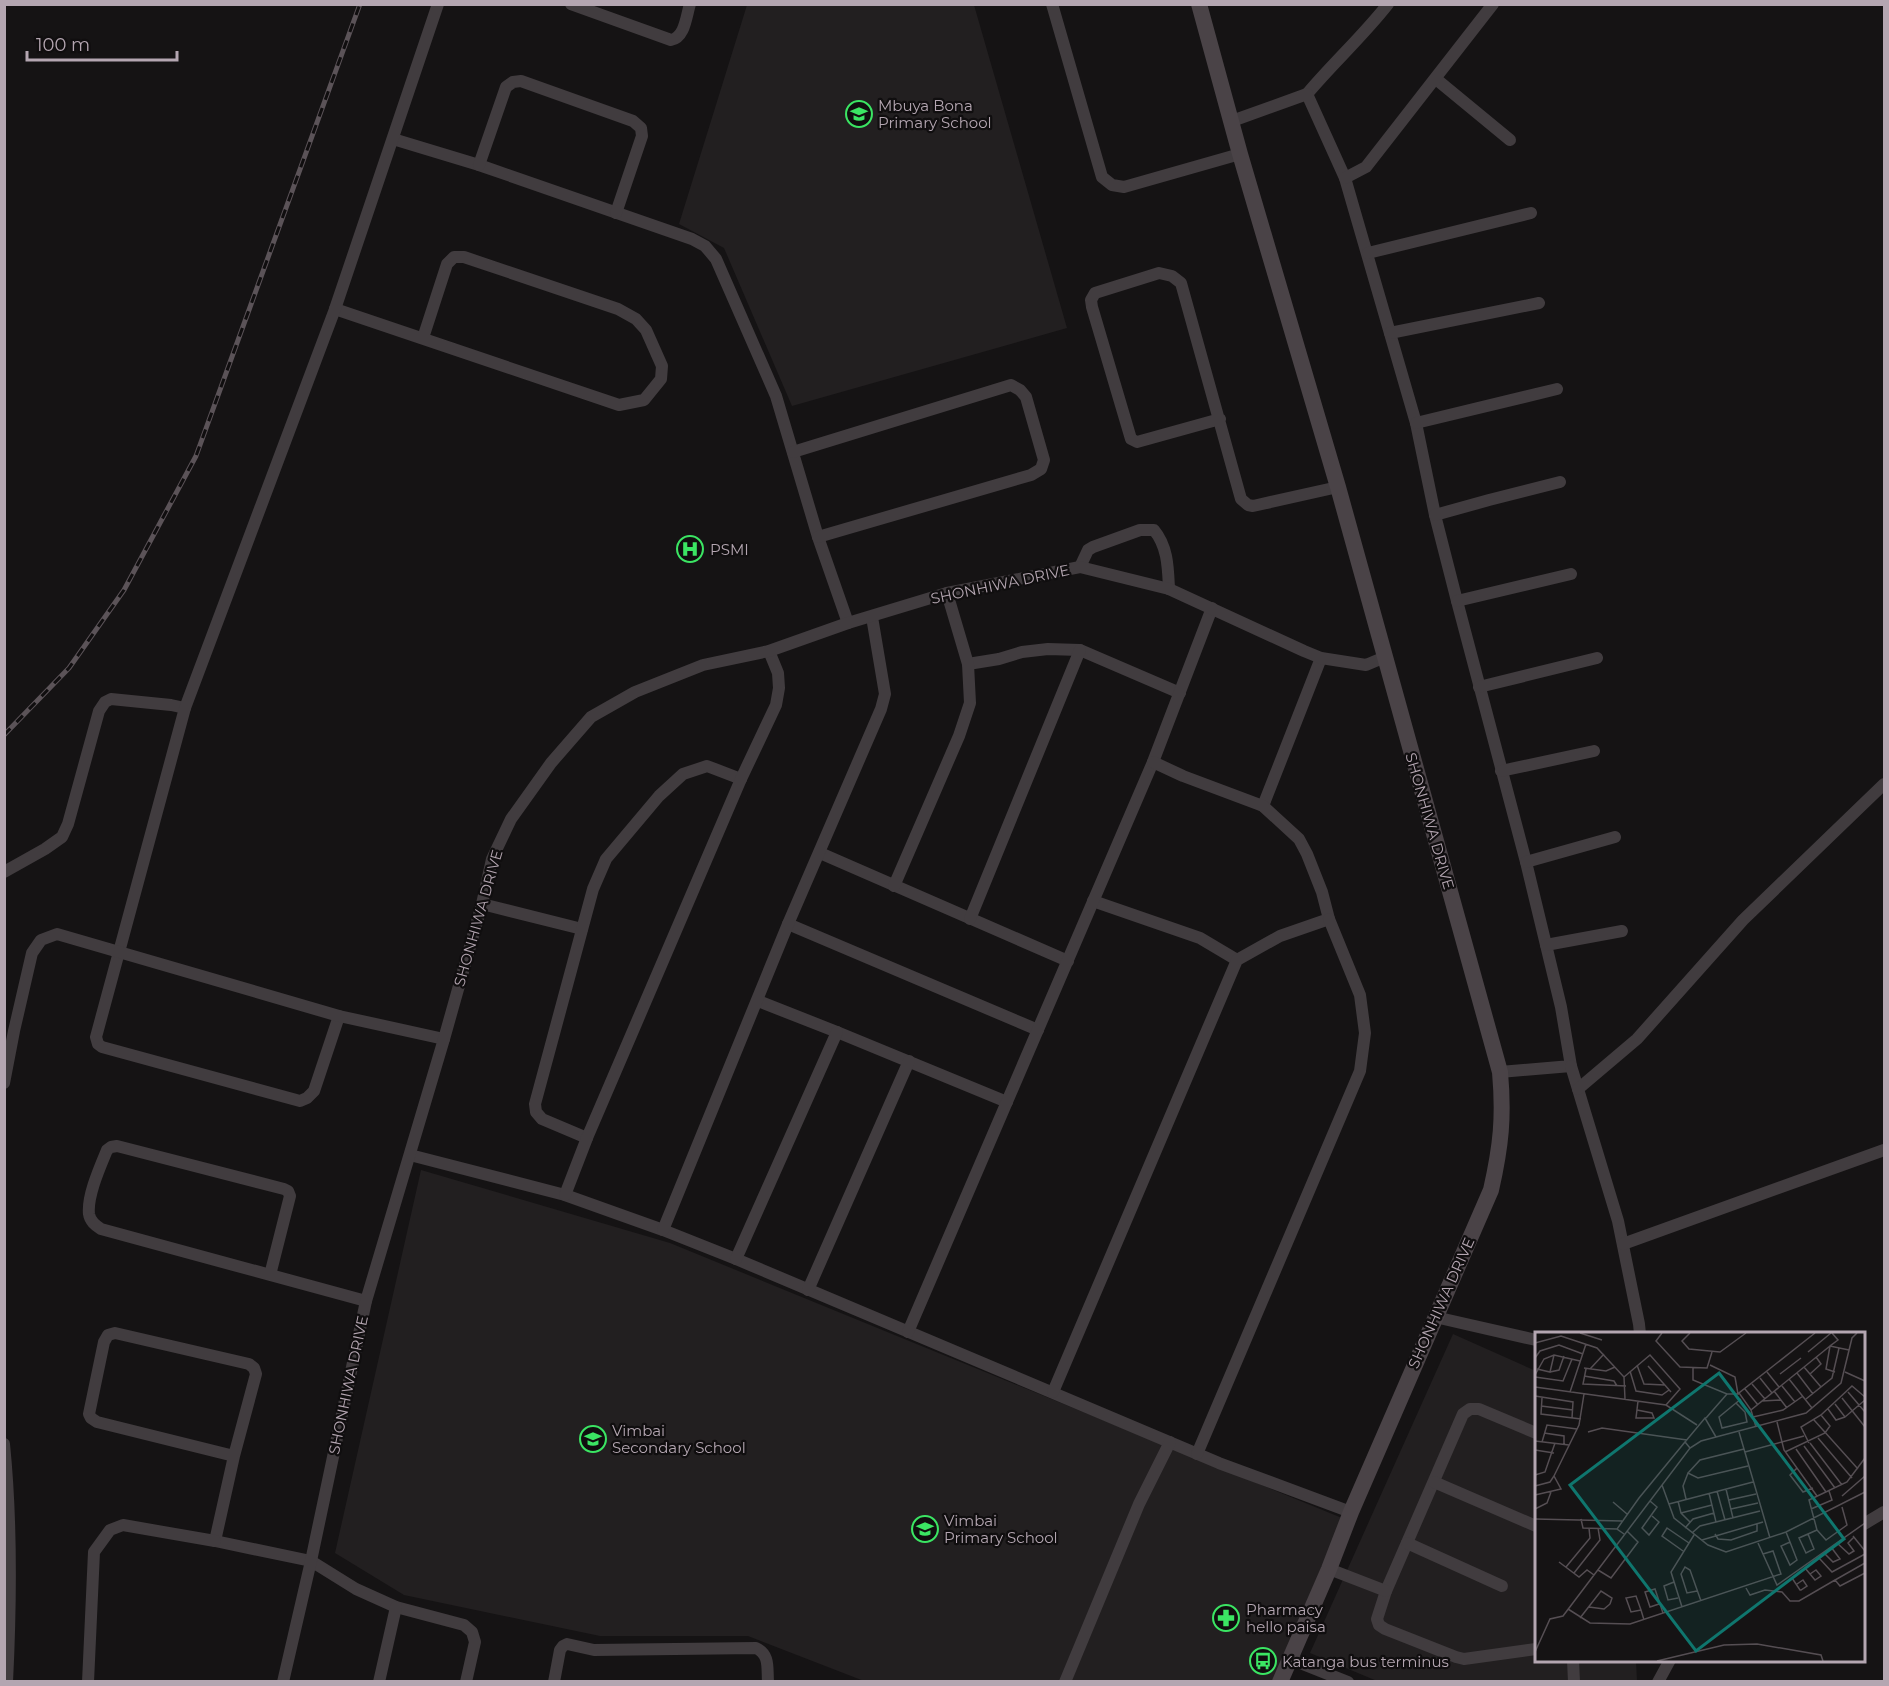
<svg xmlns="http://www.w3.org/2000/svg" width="1889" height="1686" font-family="Montserrat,sans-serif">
	<rect width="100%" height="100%" fill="#151314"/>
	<g fill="#221f20">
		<path d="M747 5H974L1067 328 792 406 724 248 679 224Z"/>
		<path d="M421 1170 670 1243 1342 1518 1273 1682 864 1681 748 1636H600L404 1595 335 1553Z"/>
		<path d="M1453 1334 1536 1371V1660L1636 1661 1637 1681H1377L1310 1653Z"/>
	</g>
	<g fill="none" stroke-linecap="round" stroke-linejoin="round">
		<g stroke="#413c3f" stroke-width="12">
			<path d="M571 4 671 40C685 37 686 17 690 4"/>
			<path d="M1052 4 1102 177 1112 185 1124 187 1240 154"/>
			<path d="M1436 79 1510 140"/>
			<path d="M1307 94C1333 63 1363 36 1388 4"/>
			<path d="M1232 121 1307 94 1345 178 1416 423 1435 515 1457 601 1526 862 1561 1007 1571 1066 1500 1072"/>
			<path d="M393 139 479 165 692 239 705 246 716 259 776 396 818 537 848 623"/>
			<path d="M479 165 506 87 513 82 521 81 633 121 641 128 642 136 616 213"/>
			<path d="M1345 178 1366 167 1493 4"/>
			<path d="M1368 253 1531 213"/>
			<path d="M335 309 619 405 644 400 661 379 662 366 646 330 636 319 618 309 464 257H454L447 264 423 338"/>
			<path d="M1390 333 1539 303"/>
			<path d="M1220 419 1137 442 1131 439 1092 307 1091 300 1095 293 1159 273 1172 276 1181 283 1241 499 1248 505 1253 506 1338 487"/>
			<path d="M1416 423 1557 389"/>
			<path d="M793 452 1011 385 1020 390 1026 397 1044 460 1041 469 1031 475 818 537"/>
			<path d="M1435 515 1489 500 1560 482"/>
			<path d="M1080 567 1088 550 1093 547 1140 530H1154C1168 547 1168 568 1169 589"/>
			<path d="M1457 601 1571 574"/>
			<path d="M968 664 999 659 1022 652 1048 649 1080 650 1180 693"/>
			<path d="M1479 687 1597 658"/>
			<path d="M1501 771 1594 751"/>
			<path d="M1263 806 1321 658"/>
			<path d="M820 853 1068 961"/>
			<path d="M1526 862 1615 837"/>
			<path d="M4 872 45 849 62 837 68 824 99 711 105 702 111 699 171 705 185 708"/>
			<path d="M894 886 959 736 970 703 968 664 947 593"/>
			<path d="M1093 901 1200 938 1237 960"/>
			<path d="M482 904 582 929"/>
			<path d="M970 919 1080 650"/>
			<path d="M788 924 1038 1030"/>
			<path d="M1546 945 1622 931"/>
			<path d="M758 1001 837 1032 1007 1102"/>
			<path d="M339 1016 314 1091 307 1098 300 1101 102 1047 98 1044 96 1037 185 708 335 309 438 4"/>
			<path d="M1571 1066 1618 1221 1639 1324 1640 1334"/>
			<path d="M4 1083 14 1031 32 953 41 940 57 934 339 1016 444 1039"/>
			<path d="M1578 1089 1637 1039 1743 920 1884 784"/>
			<path d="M587 1138 542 1119 536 1112 535 1104 593 889 606 859 659 796 683 774 707 766 741 779"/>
			<path d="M410 1155 565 1195 663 1230 736 1259 1219 1463 1351 1512"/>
			<path d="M565 1195 587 1138 741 779 776 705 779 688 778 673 769 651"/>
			<path d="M663 1230 788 924 881 709 885 694 872 617"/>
			<path d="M1623 1244 1884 1150"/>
			<path d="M736 1259 837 1032"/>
			<path d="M270 1275 290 1196 288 1191 284 1189 117 1146 111 1147 107 1150C100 1167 87 1196 89 1214 90 1221 95 1225 101 1229L366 1301"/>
			<path d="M808 1290 909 1061"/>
			<path d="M1435 1317 1536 1340"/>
			<path d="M908 1332 1153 762 1212 608"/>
			<path d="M1053 1392 1237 960 1280 936 1329 919 1322 892 1307 854 1299 839 1263 806 1183 776 1153 762"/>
			<path d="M1536 1433 1479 1409H1470L1463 1414 1386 1591 1377 1619 1379 1625 1385 1629 1456 1657 1464 1659 1536 1649"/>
			<path d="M4 1444C12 1523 11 1602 7 1682"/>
			<path d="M1197 1454 1360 1071 1365 1033 1360 995 1329 919"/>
			<path d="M234 1456 97 1422 91 1418 89 1414 104 1342 108 1335 115 1333 249 1364 254 1368 256 1374 234 1456 215 1541 311 1561 356 1589 396 1607 464 1625 472 1632 475 1642 466 1682"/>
			<path d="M1434 1482 1536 1526"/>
			<path d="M1864 1524 1884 1512"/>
			<path d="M1407 1543 1502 1586"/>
			<path d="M1329 1569 1386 1591"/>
			<path d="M1290 1659 1348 1682"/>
			<path d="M1573 1660 1574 1682"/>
			<path d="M88 1682 94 1552 110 1530 123 1525 215 1541"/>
			<path d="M283 1682 311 1561 366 1301 444 1039 482 904 492 859 511 819 551 763 591 717 635 692 703 665 769 651 848 623 947 593 1080 567 1169 589 1304 651 1321 658 1366 665 1385 657"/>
			<path d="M379 1682 396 1607"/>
			<path d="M554 1682 560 1650 563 1646 567 1644 594 1650 756 1648C770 1655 767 1667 768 1682"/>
			<path d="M1065 1682 1139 1504 1170 1442"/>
			<path d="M1658 1682 1670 1660"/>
		</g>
		<path stroke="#4a4347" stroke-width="16" d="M1199 4 1240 154 1338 487 1500 1072C1504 1117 1501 1146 1491 1190L1351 1512 1329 1569 1280 1682"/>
		<defs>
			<path id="rail" d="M4 735 69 668 124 590 196 456 360 4"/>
		</defs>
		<use href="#rail" stroke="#5b5358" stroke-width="5"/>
		<use href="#rail" stroke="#100e0f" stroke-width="3" stroke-dasharray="9" stroke-linecap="butt"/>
	</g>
	<defs>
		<symbol id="school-ring" viewBox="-11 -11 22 22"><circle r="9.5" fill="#100e0f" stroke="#3be563" stroke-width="1.5"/><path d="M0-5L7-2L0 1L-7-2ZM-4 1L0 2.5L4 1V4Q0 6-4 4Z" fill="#3be563"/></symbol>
		<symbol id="hospital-ring" viewBox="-11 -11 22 22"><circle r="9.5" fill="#100e0f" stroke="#3be563" stroke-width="1.5"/><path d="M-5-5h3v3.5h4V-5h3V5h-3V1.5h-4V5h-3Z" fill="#3be563"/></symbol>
		<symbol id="pharmacy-ring" viewBox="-11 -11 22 22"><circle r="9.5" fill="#100e0f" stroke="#3be563" stroke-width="1.5"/><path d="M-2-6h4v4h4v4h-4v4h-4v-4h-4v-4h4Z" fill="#3be563"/></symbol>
		<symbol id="bus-ring" viewBox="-11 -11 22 22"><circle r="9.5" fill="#100e0f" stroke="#3be563" stroke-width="1.5"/><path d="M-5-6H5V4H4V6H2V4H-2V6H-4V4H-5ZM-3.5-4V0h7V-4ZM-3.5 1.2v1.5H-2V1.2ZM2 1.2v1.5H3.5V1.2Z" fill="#3be563"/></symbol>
	</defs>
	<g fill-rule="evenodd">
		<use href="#school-ring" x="844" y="99" width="30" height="30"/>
		<use href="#hospital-ring" x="675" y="534" width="30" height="30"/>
		<use href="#school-ring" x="578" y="1424" width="30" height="30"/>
		<use href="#school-ring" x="910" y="1514" width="30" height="30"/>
		<use href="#pharmacy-ring" x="1211" y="1603" width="30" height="30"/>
		<use href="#bus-ring" x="1248" y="1646" width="30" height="30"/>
	</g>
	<g text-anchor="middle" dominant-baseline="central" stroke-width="4.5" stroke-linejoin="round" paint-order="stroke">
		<g font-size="15" fill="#b4a6b1" stroke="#100e0f" text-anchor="start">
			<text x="878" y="105">Mbuya Bona<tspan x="878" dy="17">Primary School</tspan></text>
			<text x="710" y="549">PSMI</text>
			<text x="612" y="1430">Vimbai<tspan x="612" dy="17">Secondary School</tspan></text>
			<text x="944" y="1520">Vimbai<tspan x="944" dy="17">Primary School</tspan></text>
			<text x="1246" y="1609">Pharmacy<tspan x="1246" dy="17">hello paisa</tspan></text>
			<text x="1282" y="1661">Katanga bus terminus</text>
		</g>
		<g font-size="15" fill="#b4a6b1" stroke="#100e0f">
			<text transform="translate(1000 584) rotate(-12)">SHONHIWA DRIVE</text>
			<text transform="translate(1430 821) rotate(74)">SHONHIWA DRIVE</text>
			<text transform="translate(478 918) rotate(-74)">SHONHIWA DRIVE</text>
			<text transform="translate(1441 1303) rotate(-66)">SHONHIWA DRIVE</text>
			<text transform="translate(348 1385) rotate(-78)">SHONHIWA DRIVE</text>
		</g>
	</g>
	<g transform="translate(1535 1332)">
		<rect width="330" height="330" fill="#151314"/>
		<path fill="none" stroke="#554e53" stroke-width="1.5" d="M45 1 67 8M127 1 121 9 145 35 172 36 177 20M155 1 147 9 154 17 185 20 211 1M297 1 303 8 295 14 291 37 300 40M0 11 26 4 62 16 89 45 90 67M273 20 296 1M0 26 5 19 24 13 48 22M102 33 109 52 130 53M175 33 200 45 203 62M113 34 136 60M269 35 286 55M49 36 71 39 80 35M158 36V48L192 62H204M2 37 15 40 19 23M51 37 48 52 91 54M55 37 69 22M95 39 101 59 127 63 134 58M15 40 24 38 29 24M232 40 244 55M310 40 330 49M262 41 278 62M245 42 266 26M275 42 286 32 281 25M0 43 9 27 19 23 45 29M49 44 79 49 82 54M0 45 28 49 37 27M89 45 115 23 145 57 131 73M225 46 237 61M254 47 277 76M217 52 230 67M247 54 260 70M0 55 131 73 162 93M210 57 223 73M239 59 252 76M35 60 51 12M313 60 330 80M0 64 38 70 37 86M7 66 6 82 46 87M307 66 330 95M271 67 297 46 304 16M227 69 246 68M201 71 184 85 187 96 212 90 210 80 201 71 206 67M300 72 310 85 330 68M6 74 38 78M293 77 301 88 310 85M102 78 117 81 119 86H101L103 69M216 78 204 61 280 1M218 85 248 78 268 64M171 86 192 62M279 88 323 137M242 90 249 118 282 164M221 95 216 78 295 14 314 18M53 100 67 96 152 108M204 100 235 206M9 101 29 104V112M283 106 317 146M0 109 34 113M7 110 12 93 42 97M150 110 170 86 181 105M274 111 266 95 286 83 317 54 330 65M275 111 307 153M269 114 300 156M261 117 291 160M0 118 19 121M210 120 269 104M250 120 290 101 295 94 286 83M262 136 255 143 268 160 278 156M153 141 165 128 209 117M0 143 10 140 20 111M127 153 139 186 173 213 191 220 251 200 330 160M0 154 15 150 19 144 44 93 49 62M191 157 198 186M182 159 190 188M174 161 181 190M0 163 26 157 19 144M307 164 330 144M151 167 148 154 153 141 163 146 213 134M194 168 221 162M115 169 122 175 107 196 114 203 124 190 117 184M143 169 146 181 155 190M78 170 92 182M134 172 218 150M0 177 12 171 16 160M196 177 223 171M276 177 297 168 294 159M146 181 177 173M0 187 87 189M46 187 48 196 82 197M150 196 158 187 179 181M282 198 291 208 312 193 307 175M251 200 255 210 262 228 255 233 246 214 255 210M157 201 165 194 225 179M89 202 82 197 104 166 150 110 155 116M180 202 183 207 196 208 222 199V192M273 202 279 217 271 221 264 206 282 198 274 168 312 150 330 126M318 204 330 219M167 208 228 190M223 211 242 253 330 191M302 211 314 222 319 219 313 211 319 205M148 219 127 204 132 196 154 211M289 221 298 230 305 227 296 215M284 226 297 240 330 222M24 230 44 245 52 238 59 243M330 231 300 248 305 254 330 241M31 235 55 206 54 196M270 236 280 248 286 244 281 238 275 242M63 238 76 246 103 210 92 199M39 241 65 208 63 196M257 246 265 258H266L272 254 268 248 262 252M139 250 129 254 133 268 143 266M211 256 215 263 230 258 247 260 255 269H264L300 248M162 259 152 261 146 242 150 235 155 238 166 269M124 272 115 275 110 260 120 257 128 281M54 275 69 277 75 272M147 275 136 240 159 203M33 277 55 291 95 292 246 242 238 219 228 222M106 278 96 280 91 266 101 264 106 278 109 288M45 286 66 259 77 266 75 272M0 320 15 287 28 284 155 116 166 109 271 81 306 51 317 6 322 1M122 329 189 313 222 312 286 323 288 329"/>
		<path fill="#0f766e" fill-opacity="0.15" stroke="#0f766e" stroke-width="3" d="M184 41 309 207 161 319 35 153Z"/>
		<rect width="330" height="330" fill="none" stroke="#b4a6b1" stroke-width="3"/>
	</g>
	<rect width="1889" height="1686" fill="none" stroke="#b4a6b1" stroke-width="12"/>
	<path d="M27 51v9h150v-9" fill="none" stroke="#b4a6b1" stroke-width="3"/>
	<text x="36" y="51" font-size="18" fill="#b4a6b1" stroke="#100e0f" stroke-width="4.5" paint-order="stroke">100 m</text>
</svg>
